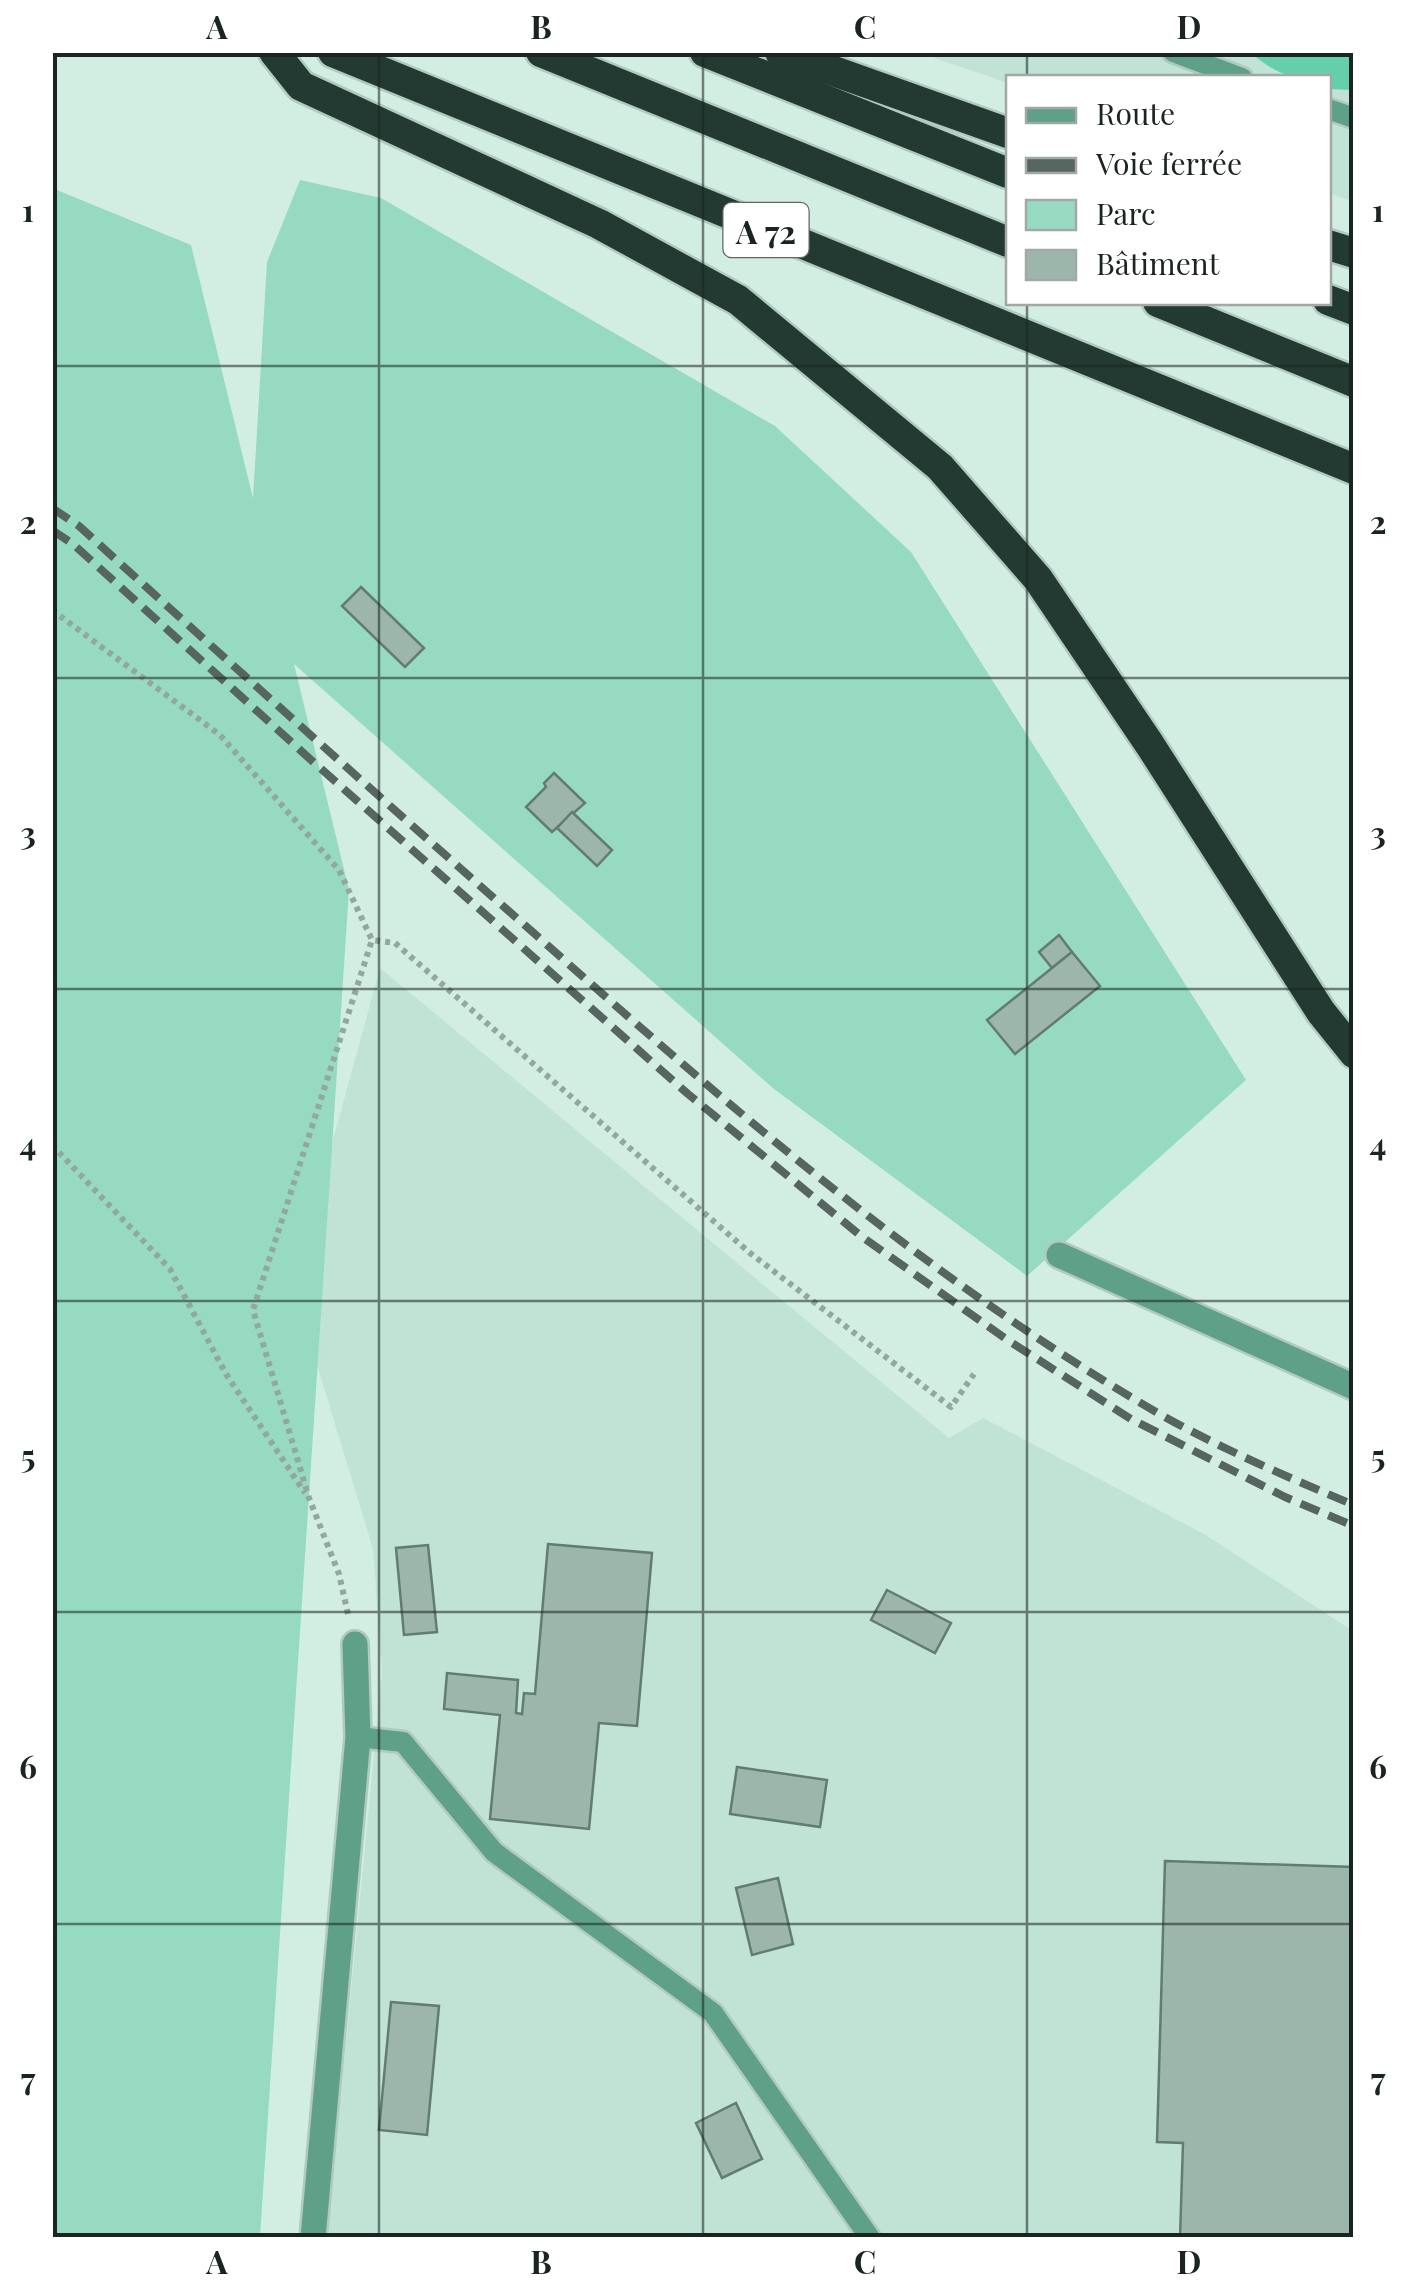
<svg xmlns="http://www.w3.org/2000/svg" width="1406" height="2290" font-family="'Playfair Display',serif">
	<rect width="100%" height="100%" fill="#d2eee2"/>
	<g fill="#c0e3d5">
		<path d="M920 53H1353V202L1329 193 1328 78H1008V83Z"/>
		<path d="M380 968 949 1438 983 1418 1204 1534 1353 1631V2237H327L382 1672 373 1549 293 1286Z"/>
	</g>
	<path fill="#96dbc1" d="M300 180 381 198 775 426 911 552 1246 1080 1027 1276 774 1089 294 664 349 890 260 2237H53L52 188 191 245 253 498 267 262Z"/>
	<path fill="#65cfab" d="M1251 53H1353V90L1329 89 1328 78C1291 78 1280 77 1251 53Z"/>
	<g fill="#9cb6ab" stroke="#637c72" stroke-width="2.5">
		<path d="M361 587 424 648 405 667 342 606Z"/>
		<path d="M554 773 585 803 552 832 526 807 546 787 544 783Z"/>
		<path d="M572 812 612 850 597 866 557 828Z"/>
		<path d="M1059 935 1072 952 1052 968 1039 952Z"/>
		<path d="M1072 952 1100 986 1015 1054 987 1020Z"/>
		<path d="M548 1544 652 1553 637 1726 599 1723 589 1829 490 1819 500 1715 444 1709 447 1673 518 1680 516 1713 522 1714 524 1693 535 1694Z"/>
		<path d="M428 1545 437 1632 404 1635 396 1548Z"/>
		<path d="M887 1590 951 1623 935 1653 871 1620Z"/>
		<path d="M737 1767 827 1780 820 1827 730 1814Z"/>
		<path d="M1165 1861 1354 1867V2238H1180L1183 2143 1157 2142Z"/>
		<path d="M778 1878 793 1944 752 1955 736 1888Z"/>
		<path d="M391 2002 439 2006 427 2135 379 2130Z"/>
		<path d="M736 2103 762 2159 722 2178 696 2123Z"/>
	</g>
	<g fill="none" stroke-linecap="round" stroke-linejoin="round">
		<defs>
			<g id="lane">
				<path d="M1173 52 1242 78"/>
				<path d="M1328 109 1354 118"/>
				<path d="M358 1737 403 1742 494 1852 713 2013 870 2238"/>
			</g>
			<g id="street">
				<path d="M1059 1255 1354 1387"/>
				<path d="M313 2238 358 1737 355 1644"/>
			</g>
			<g id="highway">
				<path d="M274 52 301 86 599 224 738 300 940 467 1038 579 1150 745 1321 1012 1354 1053"/>
				<path d="M333 52 1354 469"/>
				<path d="M541 52 1008 242"/>
				<path d="M705 52 1008 173"/>
				<path d="M780 52 1008 133"/>
				<path d="M1328 245 1354 253"/>
				<path d="M1328 300 1354 310"/>
				<path d="M1158 302 1354 382"/>
			</g>
		</defs>
		<use href="#lane" stroke="#b1cabf" stroke-width="25"/>
		<use href="#street" stroke="#b1cabf" stroke-width="30"/>
		<use href="#highway" stroke="#b1cabf" stroke-width="35"/>
		<g stroke="#92a79e" stroke-width="6" stroke-dasharray="5 5" stroke-linecap="butt">
			<path d="M52 610 220 735 339 870 372 940 395 943 750 1253 951 1407 974 1374"/>
			<path d="M52 1145 170 1269 226 1374 305 1493"/>
			<path d="M348 1614 339 1574 309 1498 253 1310 372 940"/>
		</g>
		<use href="#lane" stroke="#5ea088" stroke-width="20"/>
		<use href="#street" stroke="#5ea088" stroke-width="25"/>
		<use href="#highway" stroke="#223a31" stroke-width="30"/>
		<g stroke="#56655f" stroke-width="8" stroke-dasharray="20 10" stroke-linecap="butt">
			<path d="M52 508 79 526C233 666 388 805 545 943 731 1109 920 1271 1134 1399 1203 1441 1280 1474 1354 1505"/>
			<path d="M52 530 73 544 310 759 688 1094 861 1236 1006 1339 1131 1419 1285 1497 1354 1526"/>
		</g>
	</g>
	<path fill="none" stroke="#1a2420" stroke-width="2.5" stroke-opacity="0.55" d="M379 52V2238M703 52V2238M1027 52V78M1027 302V2238M52 366H1354M52 678H1354M52 989H1354M52 1301H1354M52 1612H1354M52 1924H1354"/>
	<g text-anchor="middle" dominant-baseline="central" stroke-width="9" stroke-linejoin="round" paint-order="stroke">
		<rect fill="#fff" stroke="#5f6663" stroke-width="2.5" x="723.5" y="203" width="85" height="54" rx="8"/>
		<g font-size="32" font-weight="bold" fill="#1a2420">
			<text x="766" y="230">A 72</text>
		</g>
	</g>
	<rect width="1406" height="2290" fill="none" stroke="#ffffff" stroke-width="110"/>
	<rect x="1006" y="75" width="325" height="230" fill="#ffffff" stroke="#a3a7a6" stroke-width="2.5"/>
	<rect x="1026" y="108" width="50" height="15" fill="#5ea088" stroke="#a3a7a6" stroke-width="2.5"/>
	<text x="1096" y="125" font-size="30" fill="#1a2420">Route</text>
	<rect x="1026" y="158" width="50" height="15" fill="#56655f" stroke="#a3a7a6" stroke-width="2.5"/>
	<text x="1096" y="175" font-size="30" fill="#1a2420">Voie ferrée</text>
	<rect x="1026" y="200" width="50" height="30" fill="#96dbc1" stroke="#a3a7a6" stroke-width="2.5"/>
	<text x="1096" y="225" font-size="30" fill="#1a2420">Parc</text>
	<rect x="1026" y="250" width="50" height="30" fill="#9cb6ab" stroke="#a3a7a6" stroke-width="2.5"/>
	<text x="1096" y="275" font-size="30" fill="#1a2420">Bâtiment</text>
	<rect x="55" y="55" width="1296" height="2180" fill="none" stroke="#1a2420" stroke-width="4"/>
	<g font-size="32" text-anchor="middle" font-weight="bold" fill="#1a2420">
		<text x="217" y="39">A</text>
		<text x="541" y="39">B</text>
		<text x="865" y="39">C</text>
		<text x="1189" y="39">D</text>
		<text x="28" y="222">1</text>
		<text x="1378" y="222">1</text>
		<text x="28" y="534">2</text>
		<text x="1378" y="534">2</text>
		<text x="28" y="845">3</text>
		<text x="1378" y="845">3</text>
		<text x="28" y="1156">4</text>
		<text x="1378" y="1156">4</text>
		<text x="28" y="1468">5</text>
		<text x="1378" y="1468">5</text>
		<text x="28" y="1779">6</text>
		<text x="1378" y="1779">6</text>
		<text x="28" y="2091">7</text>
		<text x="1378" y="2091">7</text>
		<text x="217" y="2274">A</text>
		<text x="541" y="2274">B</text>
		<text x="865" y="2274">C</text>
		<text x="1189" y="2274">D</text>
	</g>
</svg>
